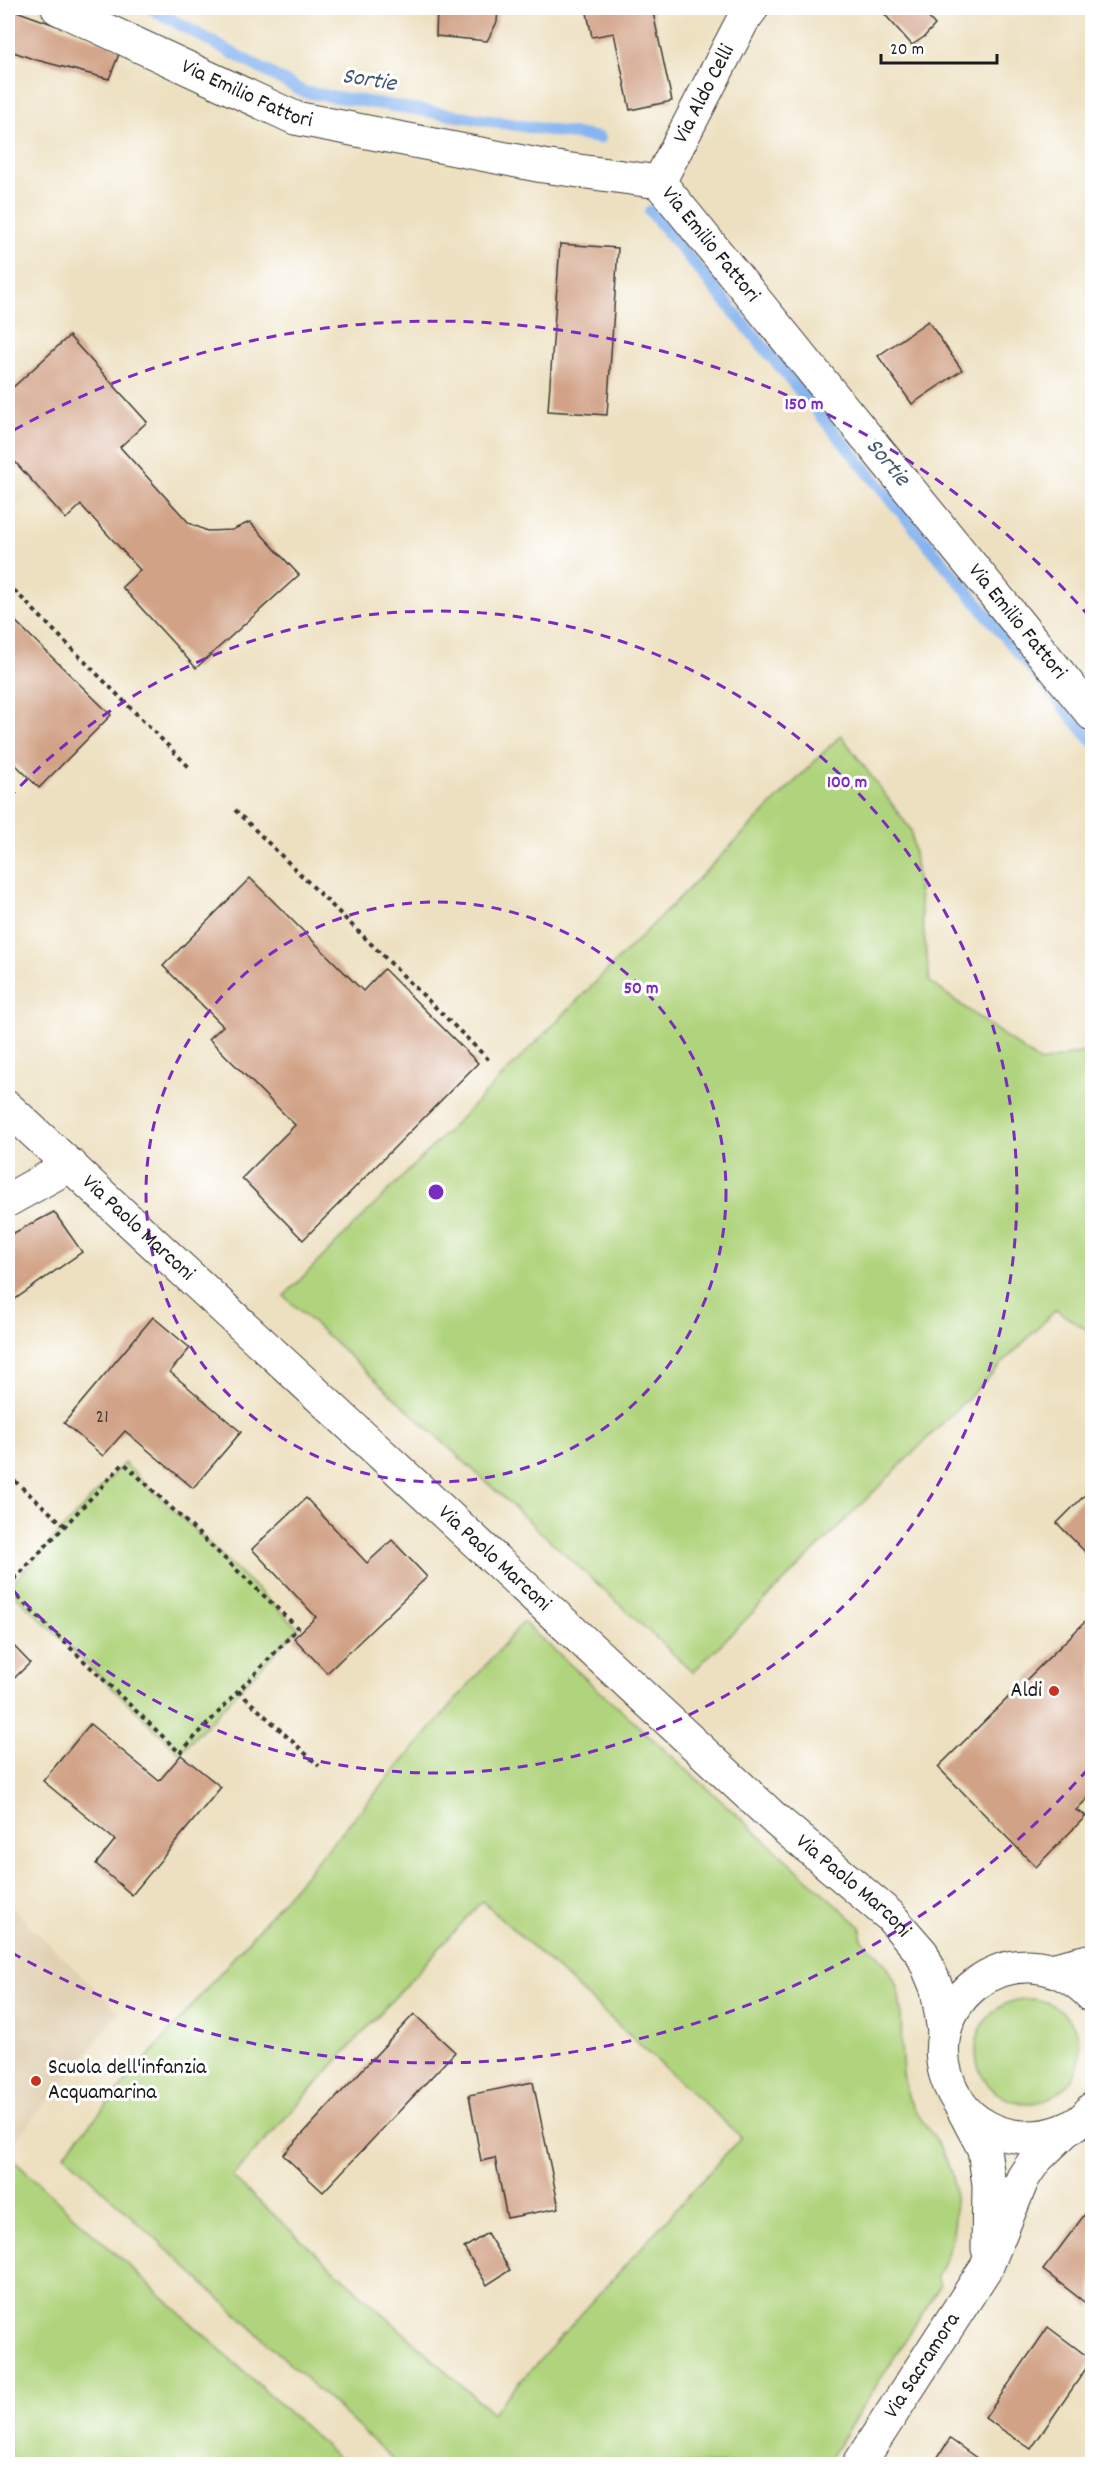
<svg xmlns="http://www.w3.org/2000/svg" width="1100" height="2472" font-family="Dekko,sans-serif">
	<rect width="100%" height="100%" fill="#fff"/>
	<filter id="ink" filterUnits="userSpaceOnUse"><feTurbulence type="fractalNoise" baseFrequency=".0167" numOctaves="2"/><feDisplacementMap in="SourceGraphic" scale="12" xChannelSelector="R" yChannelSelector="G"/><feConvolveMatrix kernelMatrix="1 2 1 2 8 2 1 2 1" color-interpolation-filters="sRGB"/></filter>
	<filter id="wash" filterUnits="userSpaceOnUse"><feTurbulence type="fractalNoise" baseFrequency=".008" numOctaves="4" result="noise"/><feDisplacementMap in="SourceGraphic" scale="24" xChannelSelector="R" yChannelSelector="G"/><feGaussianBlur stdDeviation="1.35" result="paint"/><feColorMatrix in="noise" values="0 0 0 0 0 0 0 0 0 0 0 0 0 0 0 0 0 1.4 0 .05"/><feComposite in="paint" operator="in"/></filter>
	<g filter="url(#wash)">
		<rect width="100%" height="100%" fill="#ede0c0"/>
		<path fill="#e1d1b4" d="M8 1904 120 2012 8 2149Z"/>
		<g fill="#b0d47d" stroke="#66784c" stroke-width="1.5" fill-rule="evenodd">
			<path d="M841 735 911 830 930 982 1040 1062 1092 1050V1333L1056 1310 693 1672 284 1296Z"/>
			<path d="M124 1463 298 1628 180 1753 8 1588Z"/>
			<path d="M523 1622 861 1927V1940C921 1984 892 2030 906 2090 911 2109 924 2122 934 2137 963 2180 961 2233 937 2276L940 2286 826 2464H398L64 2154ZM482 1901 741 2137 492 2413 232 2177Z"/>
			<circle cx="1028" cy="2051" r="52"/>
			<path d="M12 2159 345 2464H8V2164Z"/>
		</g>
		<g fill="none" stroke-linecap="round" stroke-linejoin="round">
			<g stroke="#85b4f0" stroke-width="12">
				<path d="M150 8 304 92 600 138"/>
				<path d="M650 211 1092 741"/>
			</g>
		</g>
		<g id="blocks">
			<g fill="#d1a286">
				<path d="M8 8 121 49 109 79 33 59 8 50Z"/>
				<path d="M437 8H498L497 22 487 41 436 36Z"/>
				<path d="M586 8H652L672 101 630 110 614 33 592 37Z"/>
				<path d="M879 8H920L935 25 924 37 912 45Z"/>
				<path d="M560 244 618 248 607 415 548 411Z"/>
				<path d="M928 321 962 370 912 404 878 356Z"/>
				<path d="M69 336 147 422 120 447 189 523 207 531 232 530 250 522 299 575 196 668 122 587 140 570 81 505 66 519 8 454V392Z"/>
				<path d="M8 614 111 715 39 788 8 757Z"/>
				<path d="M250 878 363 991 384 969 478 1063 303 1240 242 1178 295 1125 209 1039 223 1026 163 966Z"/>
				<path d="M54 1212 82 1252 8 1304V1236Z"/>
				<path d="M153 1317 190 1348 170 1372 241 1432 193 1488 125 1431 103 1456 64 1423Z"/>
				<path d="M1092 1488V1559L1057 1523Z"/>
				<path d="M306 1498 367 1563 392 1540 427 1577 327 1673 294 1638 316 1617 252 1549Z"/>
				<path d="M1092 1615V1794L1076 1810 1086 1816 1036 1867 938 1767Z"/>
				<path d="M8 1640 30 1663 8 1684Z"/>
				<path d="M90 1724 159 1781 181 1755 221 1787 132 1895 96 1864 115 1840 43 1781Z"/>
				<path d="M414 2014 455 2052 323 2192 283 2155Z"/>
				<path d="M533 2082 559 2208 507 2218 495 2158 481 2161 469 2095Z"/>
				<path d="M1088 2210 1092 2213V2308L1043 2270Z"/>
				<path d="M487 2233 510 2270 487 2285 464 2248Z"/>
				<path d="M1048 2327 1092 2360 1031 2449 985 2418Z"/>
				<path d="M950 2439 985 2464H933Z"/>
			</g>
		</g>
	</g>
	<g filter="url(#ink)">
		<use href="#blocks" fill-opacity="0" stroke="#3b3935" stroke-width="1.5"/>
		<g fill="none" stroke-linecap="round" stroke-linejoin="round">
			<defs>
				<g id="street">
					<path id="s1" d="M58 8 295 118 543 166 659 182 1092 714"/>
					<path id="s2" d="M659 182 743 20 752 8"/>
					<path d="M8 1200 71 1165"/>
					<path d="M1055 1969 1092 1960"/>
				</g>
				<g id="secondary">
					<path id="s3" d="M8 1108 776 1820 889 1915 922 1953 937 1989 944 2031"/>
					<path d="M1092 1996C1017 1917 900 2009 958 2101 972 2123 998 2136 1023 2137 1048 2138 1078 2130 1092 2109"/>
					<path d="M964 2111 984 2149 989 2185 988 2249"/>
					<path id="s4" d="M859 2464 987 2266 1023 2178 1035 2160 1066 2130"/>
				</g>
			</defs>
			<use href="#street" stroke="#3b3935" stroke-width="35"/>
			<use href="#secondary" stroke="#3b3935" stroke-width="35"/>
			<g stroke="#3b3935" stroke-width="4" stroke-dasharray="4.5 4.5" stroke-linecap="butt">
				<path d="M8 584 189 767"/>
				<path d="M235 810 491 1062"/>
				<path d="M8 1475 64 1525"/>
				<path d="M8 1586 124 1463 298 1628 180 1753 8 1588"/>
				<path d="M238 1691 319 1766"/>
			</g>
			<use href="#street" stroke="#fff" stroke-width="33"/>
			<use href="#secondary" stroke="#fff" stroke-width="33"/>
		</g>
	</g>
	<g fill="none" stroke="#7b2cbf" stroke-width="3" stroke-dasharray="10 8">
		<circle cx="436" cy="1192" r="290"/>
		<path d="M8 799A581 581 0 1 1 8 1585"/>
		<path d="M1088 1769A871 871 0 0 1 14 1954M14 430A871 871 0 0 1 1088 615"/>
	</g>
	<g fill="#c8321e" stroke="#fff" stroke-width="2">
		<circle cx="1054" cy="1691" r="6"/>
		<circle cx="36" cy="2081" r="6"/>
	</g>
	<g text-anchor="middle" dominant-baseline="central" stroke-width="6" stroke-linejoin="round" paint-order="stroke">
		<g font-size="20" fill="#493e36">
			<text x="102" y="1418">21</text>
		</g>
		<g font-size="22" fill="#1c1c1c" stroke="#fff">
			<text stroke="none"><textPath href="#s1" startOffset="208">Via Emilio Fattori</textPath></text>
			<text stroke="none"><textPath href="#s2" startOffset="99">Via Aldo Celli</textPath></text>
			<text stroke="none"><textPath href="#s1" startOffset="712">Via Emilio Fattori</textPath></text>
			<text stroke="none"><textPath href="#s1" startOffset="1198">Via Emilio Fattori</textPath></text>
			<text stroke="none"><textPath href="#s3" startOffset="177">Via Paolo Marconi</textPath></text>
			<text stroke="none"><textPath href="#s3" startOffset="663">Via Paolo Marconi</textPath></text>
			<text stroke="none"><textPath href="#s3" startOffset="1149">Via Paolo Marconi</textPath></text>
			<text stroke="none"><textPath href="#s4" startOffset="117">Via Sacramora</textPath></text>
		</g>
		<g font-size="22" fill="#1c1c1c" stroke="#fff" text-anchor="end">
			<text x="1042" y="1691">Aldi</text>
			<text x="48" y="2068" text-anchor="start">Scuola dell'infanzia<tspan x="48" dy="25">Acquamarina</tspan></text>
		</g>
		<g font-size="24" font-style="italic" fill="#465971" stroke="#fff">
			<text transform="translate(369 81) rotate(9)">Sortie</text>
			<text transform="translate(887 463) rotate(50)">Sortie</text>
		</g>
	</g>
	<circle cx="436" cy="1192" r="9" fill="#7b2cbf" stroke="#fff" stroke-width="3"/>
	<g font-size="18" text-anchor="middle" font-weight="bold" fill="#7b2cbf" stroke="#fff" stroke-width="6" stroke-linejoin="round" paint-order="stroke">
		<text x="804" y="409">150 m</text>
		<text x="847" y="787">100 m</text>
		<text x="641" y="993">50 m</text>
	</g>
	<rect width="1100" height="2472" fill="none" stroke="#fff" stroke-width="30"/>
	<path d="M881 54v9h116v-9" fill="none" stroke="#1c1c1c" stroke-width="3"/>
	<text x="890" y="54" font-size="18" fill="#1c1c1c" stroke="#ffffff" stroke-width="4.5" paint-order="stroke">20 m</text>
</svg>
